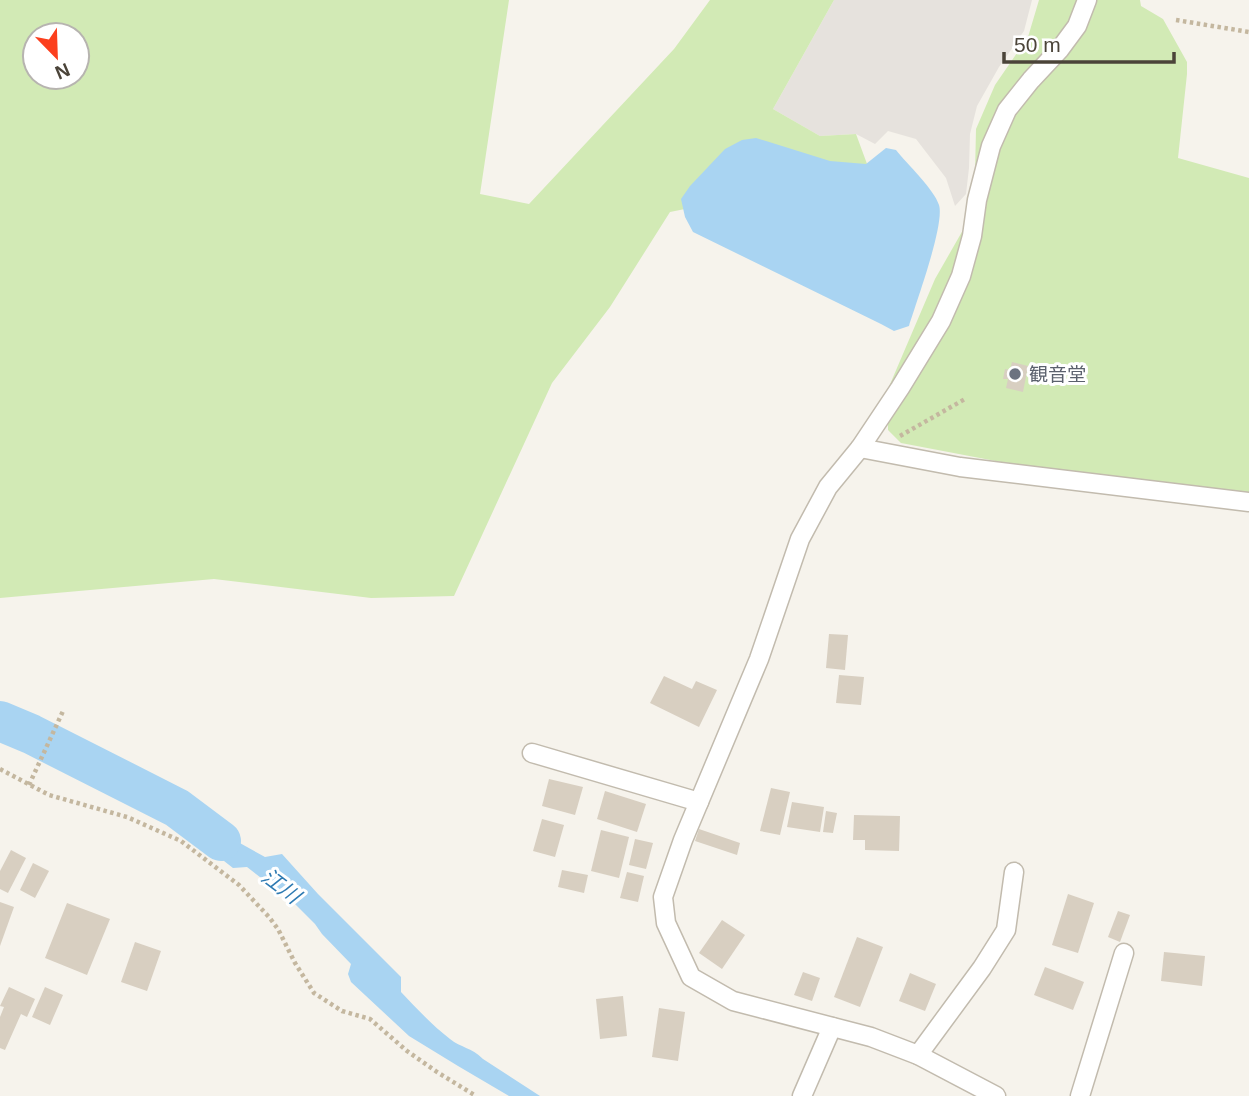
<svg xmlns="http://www.w3.org/2000/svg" width="1249" height="1096" font-family="Arial,'Noto Sans JP',sans-serif">
	<rect width="100%" height="100%" fill="#f6f3ec"/>
	<path fill="#e6e2dd" d="M834 0H1032L1024 31 999 67 977 106 970 134 969 168 966 194 955 206 946 178 916 139 888 131 875 144 856 134 820 136 773 109Z"/>
	<g fill="#d2eab5" fill-rule="evenodd">
		<path d="M0 0H509L480 194 529 204 674 49 710 0H834L773 109 820 136 856 134 870 172 670 212 610 307 552 383 454 596 371 598 214 579 0 598ZM35 35H77V77H35Z"/>
		<path d="M1039 0H1140L1141 6 1163 19 1187 62V74L1178 158 1249 178V498L1037 469 901 443 888 430V389L935 279 967 223 975 174 976 129 995 85 1028 37Z"/>
	</g>
	<g fill="#a9d4f2">
		<path d="M756 138 830 161 866 164 886 148 896 150C907 164 934 189 939 205 945 224 916 303 909 326L894 331 881 324 693 232 685 217 681 199 690 186 725 149 742 140Z"/>
		<path d="M177 808 265 857 282 854 318 894 401 977V992C416 1008 432 1025 450 1039 461 1048 471 1047 483 1059L540 1096H509L458 1066 409 1036 351 982 348 974 351 964 322 934 315 924 295 904 247 867 233 868 183 829 186 821Z"/>
	</g>
	<g fill="none" stroke-linecap="round" stroke-linejoin="round">
		<path stroke="#a9d4f2" stroke-width="40" d="M0 721 31 734 177 808 221 841"/>
	</g>
	<g fill="#d8cfc1">
		<path d="M1012 362 1028 366 1023 392 1006 388 1008 379H1003L1005 369 1010 370Z"/>
		<path d="M829 634 848 635 845 670 826 668Z"/>
		<path d="M839 675 864 677 861 705 836 703Z"/>
		<path d="M664 676 692 689 696 681 717 690 699 727 650 703Z"/>
		<path d="M549 779 583 787 575 815 542 806Z"/>
		<path d="M771 788 790 792 780 835 760 831Z"/>
		<path d="M605 791 646 804 637 832 597 819Z"/>
		<path d="M792 802 824 807 820 832 787 827Z"/>
		<path d="M826 811 837 813 833 833 823 832Z"/>
		<path d="M854 815 900 816 899 851 865 850V840H853Z"/>
		<path d="M542 819 564 825 555 857 533 851Z"/>
		<path d="M699 829 740 843 737 855 695 841Z"/>
		<path d="M601 830 629 837 619 878 591 871Z"/>
		<path d="M635 839 653 843 646 869 629 865Z"/>
		<path d="M11 850 26 858 8 893 0 889V871Z"/>
		<path d="M33 863 49 871 35 898 20 890Z"/>
		<path d="M562 870 588 875 584 893 558 887Z"/>
		<path d="M627 872 644 876 638 902 620 898Z"/>
		<path d="M1068 894 1094 903 1078 953 1052 945Z"/>
		<path d="M0 902 14 907 0 946Z"/>
		<path d="M67 903 110 919 87 975 45 958Z"/>
		<path d="M1118 911 1130 915 1120 942 1108 937Z"/>
		<path d="M722 920 745 935 722 969 699 953Z"/>
		<path d="M857 937 883 947 860 1007 834 997Z"/>
		<path d="M135 942 161 951 147 991 121 982Z"/>
		<path d="M1164 952 1205 956 1202 986 1161 981Z"/>
		<path d="M1045 967 1084 982 1073 1010 1034 995Z"/>
		<path d="M803 972 820 978 812 1001 794 995Z"/>
		<path d="M910 973 936 984 925 1011 899 1001Z"/>
		<path d="M9 987 35 999 27 1017 21 1014 5 1050 0 1048V1017L4 1007 0 1006Z"/>
		<path d="M45 987 63 995 50 1025 32 1017Z"/>
		<path d="M623 996 627 1036 600 1039 596 999Z"/>
		<path d="M659 1008 685 1012 678 1061 652 1057Z"/>
	</g>
	<g fill="none" stroke-linecap="round" stroke-linejoin="round">
		<defs>
			<g id="minor">
				<path d="M860 448 960 467 1249 502"/>
				<path d="M532 753 699 802"/>
				<path d="M918 1055 982 968 1006 930 1014 872"/>
				<path d="M802 1096 832 1027"/>
				<path d="M996 1096 918 1055 871 1037 733 1001 691 977 666 923 663 897 683 840 759 659 800 539 828 487 860 448 900 388 941 321 961 276 972 236 977 200 991 146 1007 110 1031 80 1060 49 1077 26 1087 0"/>
				<path d="M1080 1096 1124 953"/>
			</g>
		</defs>
		<use href="#minor" stroke="#c2bbae" stroke-width="21"/>
		<g stroke="#c4b79f" stroke-width="4.5" stroke-dasharray="3.5 3.5" stroke-linecap="butt">
			<path d="M1176 20 1249 32"/>
			<path d="M900 436 965 399"/>
			<path d="M0 769 49 795 127 817 181 841 239 885 269 917 278 929 295 963 314 993 342 1011 370 1019 407 1051 437 1072 476 1096"/>
			<path d="M29 785 63 711"/>
		</g>
		<use href="#minor" stroke="#fff" stroke-width="18"/>
	</g>
	<circle fill="#6b7280" stroke="#fff" stroke-width="2.5" cx="1015" cy="374" r="7"/>
	<g text-anchor="middle" dominant-baseline="central" stroke-width="6" stroke-linejoin="round" paint-order="stroke">
		<g font-size="19" fill="#5b616d" stroke="#fff" text-anchor="start">
			<text x="1029" y="374">観音堂</text>
		</g>
		<g font-size="21" font-style="italic" fill="#2e7ab2" stroke="#fff">
			<text transform="translate(281 886) rotate(37)">江川</text>
		</g>
	</g>
	<g transform="translate(56 56) rotate(157)"><circle r="33" fill="#ffffff" stroke="#b7b4b0" stroke-width="2"/>
	<path d="M0-5L12 26L0 18L-12 26Z" fill="#fc3f1d"/>
	<text y="-10" font-size="19" font-weight="bold" text-anchor="middle" fill="#4b4439">N</text>
	</g>
	<path d="M1004 52v10h170v-10" fill="none" stroke="#4b4439" stroke-width="3.5"/>
	<text x="1014" y="52" font-size="21" fill="#4b4439" stroke="#ffffff" stroke-width="5" paint-order="stroke">50 m</text>
</svg>
